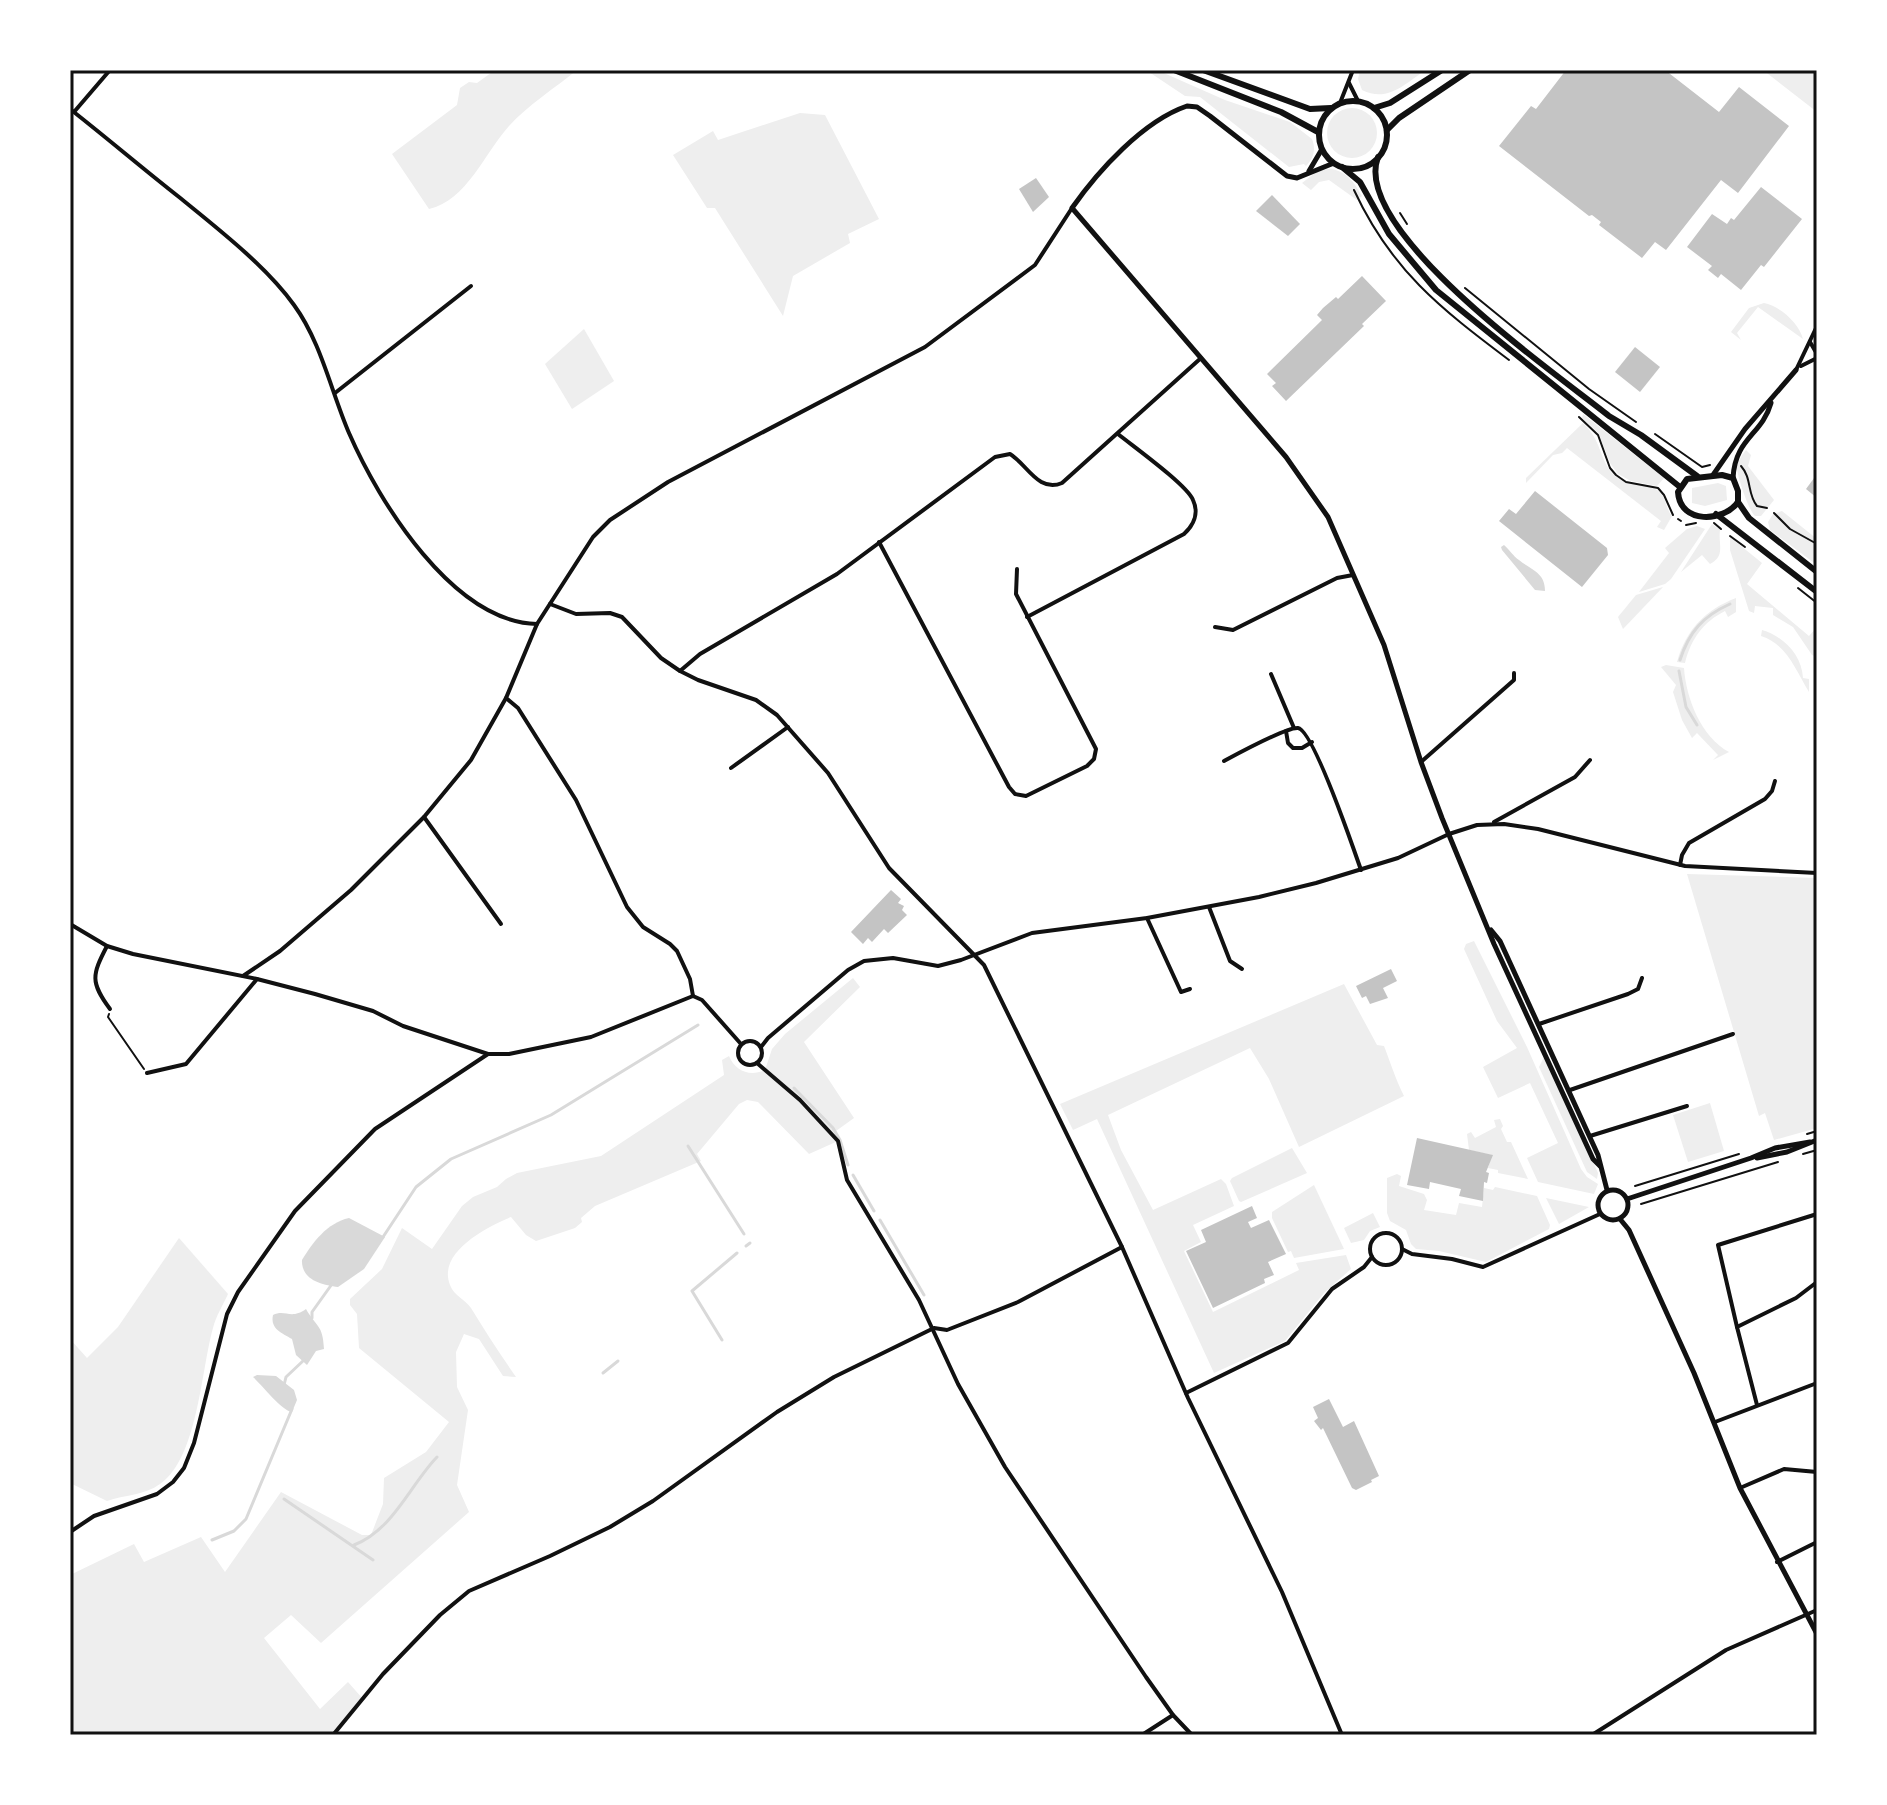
<svg xmlns="http://www.w3.org/2000/svg" width="1887" height="1805" font-family="'Libre Baskerville',serif">
	<rect width="100%" height="100%" fill="#fff"/>
	<g fill="#eee">
		<path d="M495 70H577C555 88 528 105 509 126 484 154 467 200 429 209L392 154 457 105 460 88 469 82 477 83Z"/>
		<path d="M1146 70H1157L1225 100 1290 122 1312 139C1316 149 1314 158 1306 166L1304 164 1289 167 1200 97 1185 96Z"/>
		<path d="M1360 70H1426C1404 84 1388 103 1362 90L1358 79Z"/>
		<path d="M1763 70H1817V112Z"/>
		<circle cx="1352" cy="133" r="25"/>
		<path d="M800 113 825 115 879 219 848 234 850 243 793 276 783 316 715 208H707L673 155 713 131 718 140Z"/>
		<path d="M1329 169C1346 170 1354 182 1362 196L1357 200 1329 180 1319 182 1311 190 1302 183 1319 170Z"/>
		<path d="M1764 303C1780 306 1799 323 1803 339L1758 307 1737 333 1741 340 1731 332 1749 308Z"/>
		<path d="M584 329 614 381 572 409 545 364Z"/>
		<path d="M1583 414 1664 478 1657 486 1631 481 1618 474 1610 463 1598 433 1582 418Z"/>
		<path d="M1583 423C1601 440 1599 456 1611 472 1624 487 1642 480 1657 490 1667 497 1665 508 1672 516L1664 530 1657 527 1661 521 1567 448 1562 453 1553 455 1526 483V478Z"/>
		<path d="M1746 450 1751 455 1748 466 1774 500 1761 516H1755C1749 511 1737 476 1737 468 1738 461 1742 455 1746 450Z"/>
		<path d="M1718 483 1726 486 1727 500 1705 506 1692 503V488Z"/>
		<path d="M1782 511 1817 539V565L1770 530 1768 522 1773 514Z"/>
		<path d="M1712 524 1720 530C1718 544 1726 556 1710 564L1702 555 1681 572Z"/>
		<path d="M1697 526 1705 529 1671 579 1665 584 1639 592 1669 553 1665 548 1687 529Z"/>
		<path d="M1730 537 1762 563 1747 584 1809 636 1817 627V657L1812 655 1793 627 1773 615V608L1755 606 1754 613 1749 611 1730 550Z"/>
		<path d="M1663 587 1623 629 1618 617 1636 595Z"/>
		<path d="M1736 598V612L1728 617 1725 611C1703 622 1691 639 1685 663L1677 662C1686 630 1705 610 1736 598Z"/>
		<path d="M1762 630C1783 636 1802 655 1803 678L1809 679V692C1796 671 1787 644 1761 636Z"/>
		<path d="M1666 665 1684 668C1686 698 1701 737 1729 752L1713 760 1718 755 1697 733 1692 738 1682 720 1673 692 1676 685 1661 667Z"/>
		<path d="M1687 874 1817 878V1128L1774 1140 1765 1113 1759 1116Z"/>
		<path d="M1474 941 1527 1047 1581 1169 1587 1177 1598 1184 1594 1194 1538 1182 1527 1158 1558 1143 1530 1083 1498 1098 1483 1067 1517 1048 1497 1021 1464 949 1466 944Z"/>
		<path d="M853 978 860 987 804 1042 854 1118 836 1131 838 1141 809 1154 758 1102 747 1100 739 1104 697 1154 701 1161 595 1206 581 1218 582 1222 575 1228 536 1241 526 1235 511 1217C487 1227 437 1252 450 1285 454 1296 465 1299 471 1308 485 1331 500 1354 516 1377L503 1376 479 1339 464 1334 456 1352 457 1387 468 1410 457 1485 469 1512 321 1643 291 1615 264 1638 320 1709 348 1682 363 1699 333 1735H70V1575L134 1544 144 1562 201 1537 225 1572 281 1492 362 1535H371L383 1504 384 1478 426 1452 449 1422 359 1348 357 1314 350 1305V1299L382 1269 402 1228 432 1249 462 1206 473 1197 497 1187 506 1179 517 1173 601 1156 724 1075 722 1060 729 1056C735 1071 750 1077 765 1070L772 1049 785 1034Z"/>
		<path d="M1344 984 1377 1045 1384 1046C1391 1064 1395 1078 1404 1096L1299 1147 1269 1079 1250 1048 1108 1115 1121 1150 1153 1210 1221 1179 1226 1184 1234 1206 1193 1225 1201 1242 1184 1251 1213 1312 1299 1270 1296 1263 1346 1255 1351 1269 1324 1293 1285 1341 1214 1373 1097 1119 1073 1130 1060 1104Z"/>
		<path d="M1544 1057 1598 1173 1597 1179 1587 1172 1539 1067Z"/>
		<path d="M1710 1103 1724 1151 1688 1162 1673 1115Z"/>
		<path d="M1500 1119 1503 1126 1501 1129 1507 1142H1511L1528 1179 1498 1173V1170L1488 1168 1492 1155 1469 1150 1467 1134 1471 1132 1475 1138 1496 1127 1494 1120Z"/>
		<path d="M1292 1148 1307 1173 1241 1202 1239 1201 1230 1181 1232 1178Z"/>
		<path d="M1397 1174 1401 1176 1399 1186 1424 1194 1427 1200 1424 1210 1456 1215 1459 1203 1482 1207 1484 1188 1493 1190 1495 1187 1537 1196 1550 1225 1549 1229 1486 1262 1439 1251 1416 1249 1411 1244 1406 1230 1390 1221 1387 1213V1178Z"/>
		<path d="M1314 1185 1344 1249 1294 1258 1291 1251 1288 1252 1272 1218V1212Z"/>
		<path d="M1546 1198 1589 1207 1559 1224Z"/>
		<path d="M1373 1213 1380 1227 1370 1231 1364 1240 1351 1243 1344 1228Z"/>
		<path d="M179 1238 228 1294C223 1305 216 1316 213 1328 201 1370 198 1458 160 1484 145 1495 124 1495 107 1501L70 1483V1339L87 1358 118 1327Z"/>
	</g>
	<g fill="#d9d9d9">
		<path d="M1504 545C1510 550 1513 556 1519 560 1531 570 1545 572 1545 591L1535 590 1502 550 1501 547Z"/>
		<path d="M349 1218 385 1237 364 1269 338 1287C322 1285 301 1280 302 1260 313 1242 327 1223 349 1218Z"/>
		<path d="M306 1309C316 1327 323 1324 324 1349L316 1351 307 1365 296 1355 292 1339C282 1333 270 1329 273 1315 285 1309 291 1320 306 1309Z"/>
		<path d="M257 1375 276 1376 294 1390 297 1400 292 1412C281 1410 263 1386 253 1377Z"/>
	</g>
	<g fill="none" stroke-linecap="round" stroke-linejoin="round">
		<g stroke="#d9d9d9" stroke-width="3">
			<path d="M1680 660C1689 632 1703 616 1730 604"/>
			<path d="M1679 671 1686 707 1697 725"/>
			<path d="M794 1088 833 1128 840 1140 848 1165"/>
			<path d="M688 1146 744 1234"/>
			<path d="M853 1175 874 1211"/>
			<path d="M880 1220 924 1295"/>
			<path d="M383 1237 416 1187 451 1159 551 1115 698 1025"/>
			<path d="M746 1246 750 1243"/>
			<path d="M312 1318V1312L332 1284"/>
			<path d="M722 1340 692 1291 737 1253"/>
			<path d="M603 1373 618 1361"/>
			<path d="M284 1385 286 1377 304 1360"/>
			<path d="M284 1499 373 1560"/>
			<path d="M212 1540 234 1531 246 1519 292 1409"/>
			<path d="M354 1545C393 1530 410 1485 437 1457"/>
		</g>
	</g>
	<g fill="#c4c4c4">
		<path d="M1566 70H1665L1719 112 1739 87 1789 126 1738 193 1721 180 1666 250 1655 242 1642 258 1599 225 1601 222 1592 215 1589 216 1499 146 1531 106 1536 109Z"/>
		<path d="M1036 178 1049 197 1033 212 1019 189Z"/>
		<path d="M1761 187 1802 219 1764 267 1761 265 1741 290 1721 274 1718 278 1708 270 1712 266 1687 247 1712 214 1727 224 1731 218 1734 220Z"/>
		<path d="M1272 195 1300 224 1288 236 1256 211Z"/>
		<path d="M1362 276 1386 301 1362 324 1364 326 1286 401 1272 386 1276 383 1267 374 1322 320 1317 315 1323 308 1336 297 1338 299Z"/>
		<path d="M1635 347 1660 367 1640 392 1615 372Z"/>
		<path d="M1817 474V498L1806 489Z"/>
		<path d="M1535 491 1607 548 1608 555 1582 587 1499 521 1509 509 1516 514Z"/>
		<path d="M891 890 901 899 898 903 904 906 902 910 907 915 888 933 884 929 872 942 868 938 863 944 851 932Z"/>
		<path d="M1391 969 1397 981 1383 988 1388 998 1370 1004 1366 996 1362 998 1356 986Z"/>
		<path d="M1417 1138 1493 1155 1486 1172 1489 1173 1487 1183 1484 1182 1483 1201 1459 1196 1461 1189 1430 1182 1429 1189 1407 1185Z"/>
		<path d="M1252 1206 1257 1218 1248 1222 1251 1228 1269 1220 1286 1254 1268 1262 1274 1275 1264 1279 1265 1283 1213 1308 1186 1251 1206 1242 1201 1230Z"/>
		<path d="M1329 1399 1343 1427 1354 1421 1379 1476 1371 1480 1372 1482 1356 1490 1352 1488 1323 1428 1321 1430 1314 1421 1318 1418 1313 1407Z"/>
	</g>
	<g fill="none" stroke-linecap="round" stroke-linejoin="round">
		<g stroke="#111" stroke-width="2">
			<path d="M1354 190C1391 270 1440 308 1509 360"/>
			<path d="M1400 213 1407 224"/>
			<path d="M1465 288 1589 389 1636 422"/>
			<path d="M1579 417 1598 435 1610 468 1616 475 1626 482 1658 488 1664 495 1673 515"/>
			<path d="M1655 434 1702 467 1710 465"/>
			<path d="M1741 466C1752 478 1747 494 1757 506L1767 508"/>
			<path d="M1774 513 1790 529 1817 544"/>
			<path d="M1678 519 1681 521"/>
			<path d="M1714 523 1721 529"/>
			<path d="M1686 525 1696 523"/>
			<path d="M1730 536 1745 547"/>
			<path d="M1798 588 1817 603"/>
			<path d="M109 1014 108 1017 144 1069"/>
			<path d="M1807 1134 1817 1131"/>
			<path d="M1803 1154 1817 1150"/>
			<path d="M1635 1186 1739 1154"/>
			<path d="M1641 1204 1778 1162"/>
		</g>
		<g stroke="#111" stroke-width="4">
			<path d="M1349 83 1358 101"/>
			<path d="M1340 103 1353 70"/>
			<path d="M70 109C107 138 142 168 179 197 217 228 265 265 294 305 321 342 331 391 349 433 379 502 453 622 537 624"/>
			<path d="M74 112 110 70"/>
			<path d="M1810 342 1817 354"/>
			<path d="M1801 366 1817 358"/>
			<path d="M1796 370 1817 326"/>
			<path d="M335 393 471 286"/>
			<path d="M879 542 1009 787 1015 794 1026 796 1087 766 1094 759 1096 749 1016 594 1017 569"/>
			<path d="M550 604 576 614 610 613 622 617 661 658 680 671 698 680 756 700 777 715 828 773 889 868 984 965 1122 1247 1188 1398 1282 1592 1342 1735"/>
			<path d="M1027 617 1184 534C1194 525 1199 513 1193 500 1187 485 1134 447 1118 434"/>
			<path d="M1215 627 1233 630 1337 578 1353 575"/>
			<path d="M680 671 700 654 837 574 995 457 1010 454C1027 464 1038 493 1062 483L1201 358"/>
			<path d="M1271 674 1294 728"/>
			<path d="M506 698 518 708 576 800 627 907 643 927 670 944 677 951 690 979 693 996"/>
			<path d="M1286 731 1288 743 1293 748H1302L1312 742"/>
			<path d="M1224 761C1237 754 1287 727 1298 728 1313 730 1354 850 1361 870"/>
			<path d="M1421 762 1514 680V673"/>
			<path d="M731 768 788 727"/>
			<path d="M424 817 501 924"/>
			<path d="M1494 822 1575 777 1590 760"/>
			<path d="M1680 865 1682 855 1689 843 1765 799 1772 791 1775 781"/>
			<path d="M1209 907 1230 961 1242 969"/>
			<path d="M1147 918 1181 992 1190 989"/>
			<path d="M70 924 107 946 133 954 257 979 315 994 373 1011 403 1026 488 1054"/>
			<path d="M107 946C92 975 90 982 110 1009"/>
			<path d="M243 976 280 951 351 890 424 817 471 760 506 698 537 624 593 537 610 520 668 482 925 347 1035 265 1072 208"/>
			<path d="M1539 1024 1628 994 1638 989 1642 978"/>
			<circle cx="750" cy="1053" r="12"/>
			<path d="M761 1047 768 1038 848 970 864 961 893 958 938 966 961 960 1032 933 1147 918 1259 897 1316 883 1398 858 1449 834 1477 825 1504 824 1538 829 1685 866 1817 873"/>
			<path d="M757 1063 800 1100 838 1141 847 1180 919 1300 958 1384 1005 1467 1146 1677 1173 1715 1192 1735"/>
			<path d="M147 1073 186 1064 257 979"/>
			<path d="M1570 1090 1733 1034"/>
			<path d="M1590 1136 1687 1106"/>
			<circle cx="1386" cy="1249" r="16"/>
			<path d="M1402 1249 1412 1254 1452 1259 1483 1267 1600 1214"/>
			<path d="M1737 1327 1718 1245 1817 1214"/>
			<path d="M1186 1393 1288 1343 1332 1289 1364 1267 1372 1257"/>
			<path d="M1757 1405 1737 1327 1796 1298 1817 1282"/>
			<path d="M1715 1422 1817 1383"/>
			<path d="M1740 1488 1784 1469 1817 1472"/>
			<path d="M70 1532 94 1516 157 1494 173 1482 184 1468 194 1443 227 1314 238 1292 295 1211 375 1129 488 1054H509L591 1037 693 996 702 1000 741 1044"/>
			<path d="M1777 1562 1817 1542"/>
			<path d="M333 1735 383 1674 440 1615 469 1591 550 1556 610 1527 653 1501 777 1412 834 1377 934 1328 947 1330 1018 1302 1122 1247"/>
			<path d="M1142 1735 1173 1715"/>
			<path d="M1592 1735 1726 1650 1817 1610"/>
		</g>
		<g stroke="#111" stroke-width="5">
			<path d="M1334 163 1297 178 1287 176 1210 116 1197 107 1187 106C1143 121 1098 171 1072 208L1286 457 1328 517 1384 645 1421 762 1442 818 1494 944 1593 1159 1600 1166"/>
			<path d="M1309 171 1322 149"/>
			<path d="M1713 475 1745 429 1796 370"/>
			<path d="M1733 478C1735 438 1762 435 1771 403"/>
			<path d="M1491 930 1500 941 1598 1155 1607 1190"/>
			<path d="M1757 1158 1787 1152 1817 1140"/>
			<circle cx="1613" cy="1205" r="15"/>
			<path d="M1627 1199 1751 1158 1775 1148 1810 1142"/>
			<path d="M1620 1219 1629 1230 1694 1373 1740 1488 1817 1634"/>
		</g>
		<g stroke="#111" stroke-width="6">
			<path d="M1174 70 1281 112 1318 132"/>
			<path d="M1203 70 1310 109 1331 108"/>
			<circle cx="1353" cy="135" r="34"/>
			<path d="M1374 108 1390 103 1442 70"/>
			<path d="M1387 130 1399 118 1470 70"/>
			<path d="M1378 157C1350 231 1557 374 1609 416L1641 435 1697 476"/>
			<path d="M1342 167 1360 182 1389 234 1436 290 1680 487"/>
			<path d="M1722 475 1733 478 1738 491V502C1724 522 1680 525 1678 492L1687 479Z"/>
			<path d="M1738 502 1749 518 1817 572"/>
			<path d="M1716 514 1817 592"/>
		</g>
	</g>
	<rect width="1887" height="1805" fill="none" stroke="#ffffff" stroke-width="144"/>
	<rect x="72" y="72" width="1743" height="1661" fill="none" stroke="#111" stroke-width="3"/>
</svg>
